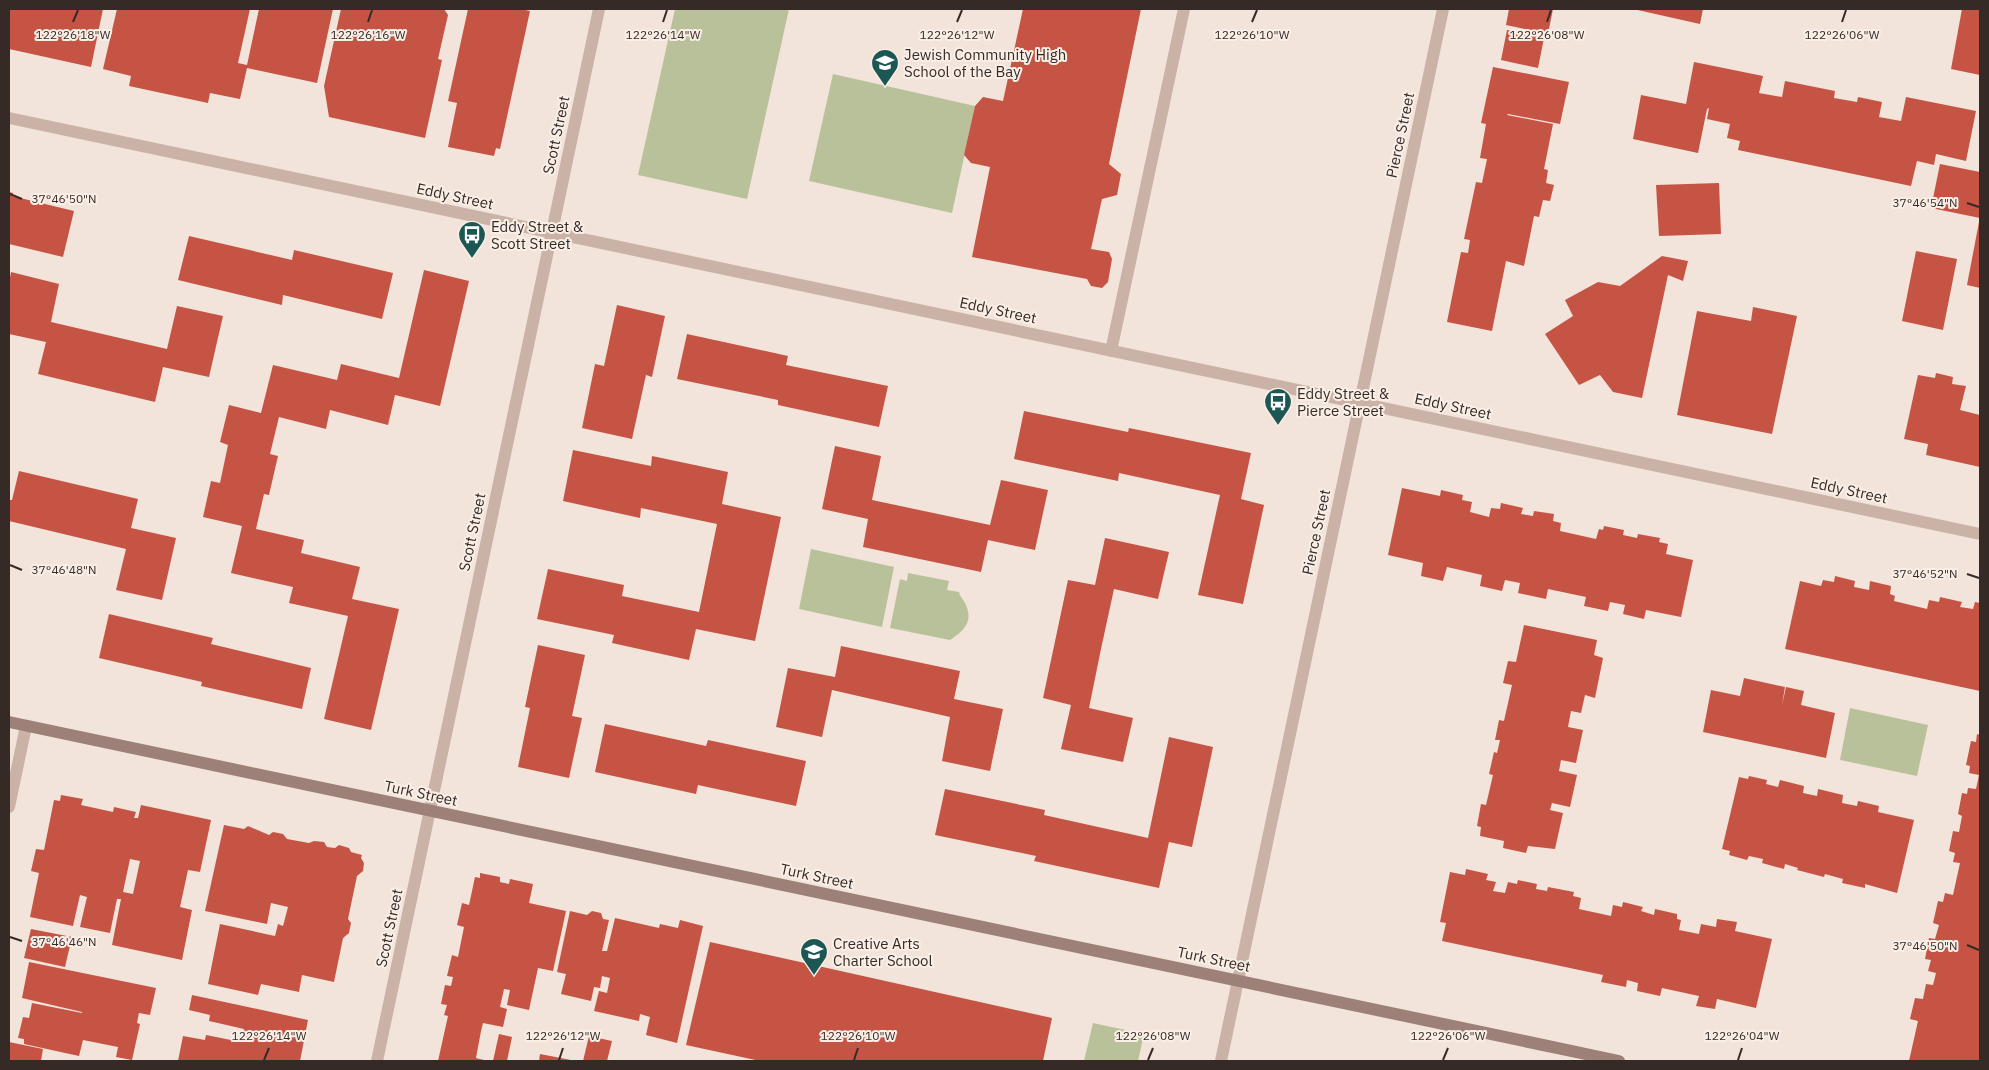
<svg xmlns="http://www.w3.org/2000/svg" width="1989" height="1070" font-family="'IBM Plex Sans',sans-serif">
	<rect width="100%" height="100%" fill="#f2e4da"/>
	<g fill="#b9c19a">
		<path d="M675 9H789L747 199 638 175Z"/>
		<path d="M833 74 975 106 952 213 809 181Z"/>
		<path d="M811 549 894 567 882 627 799 609Z"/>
		<path d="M908 573 949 581 947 590 959 592C960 597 963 599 965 603 974 621 965 630 950 640L890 628 900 579 907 581Z"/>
		<path d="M1850 708 1928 725 1917 776 1840 760Z"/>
		<path d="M1093 1023 1144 1034 1138 1061H1084Z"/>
	</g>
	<g fill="#c65444" fill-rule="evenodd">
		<path d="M9 9H103L91 67 9 49Z"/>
		<path d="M117 9H250L238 63 247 65 259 9H333L317 83 247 68 240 99 210 93 208 103 129 86 131 76 103 69Z"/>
		<path d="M341 9H444L448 15 438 59 442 60 425 138 329 117 324 86Z"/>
		<path d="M468 9H520L530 11 500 149 496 148 494 156 448 147 457 103 448 101Z"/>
		<path d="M1023 9H1141L1109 164 1121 174 1117 195 1102 199 1091 249 1109 252 1112 259 1108 282 1102 288 1091 286 1087 279 972 257 990 167 971 163 964 155 975 106 983 97 1003 101Z"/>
		<path d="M1509 9H1553L1548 34 1506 25Z"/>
		<path d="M1633 9H1703L1700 24Z"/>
		<path d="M1962 9H1980V75L1951 69Z"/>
		<path d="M1507 30 1544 38 1538 68 1501 60Z"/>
		<path d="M1694 62 1763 76 1759 93 1782 97 1785 81 1835 91 1834 98 1857 102 1858 97 1882 102 1879 117 1901 121 1906 97 1976 111 1966 161 1936 154 1934 165 1917 161 1911 186 1738 150 1740 141 1727 138 1730 124 1707 119 1709 108 1707 109 1698 153 1633 139 1641 95 1686 104Z"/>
		<path d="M1493 67 1569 82 1560 124 1508 114 1507 115 1553 124 1544 169 1548 170 1546 183 1554 185 1550 201 1543 200 1539 217 1534 216 1524 266 1506 261 1492 331 1447 322 1461 252 1468 253 1470 240 1464 239 1476 182 1482 183 1487 159 1480 158 1486 124 1481 123Z"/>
		<path d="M1940 164 1980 172V218L1931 208Z"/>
		<path d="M1719 183 1721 234 1659 236 1656 185Z"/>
		<path d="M9 192 13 193 12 196 74 211 63 257 9 244Z"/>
		<path d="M1979 222H1980V288L1967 285Z"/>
		<path d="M189 236 292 260 294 250 393 273 382 319 283 295 282 305 178 280Z"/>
		<path d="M1916 251 1957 259 1943 330 1902 321Z"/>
		<path d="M1662 256 1688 261 1683 281 1668 275 1642 398 1613 392 1600 375 1579 385 1545 334 1573 316 1565 300 1598 282 1620 286Z"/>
		<path d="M424 270 469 281 440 406 395 395 388 425 330 410 326 429 279 417 270 454 278 456 269 495 264 494 256 529 304 540 301 553 360 567 352 599 399 609 371 730 324 719 348 616 289 603 293 587 231 573 242 526 203 517 211 481 220 483 228 445 220 442 229 405 261 413 273 365 337 380 341 364 399 378Z"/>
		<path d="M11 272 59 284 51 322 167 349 177 306 223 316 209 377 163 367 155 402 38 374 46 342 9 334V283Z"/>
		<path d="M617 305 665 316 652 377 646 375 632 439 582 428 595 364 604 366Z"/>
		<path d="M1753 307 1797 316 1772 434 1677 415 1697 311 1751 321Z"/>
		<path d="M687 334 788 356 786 365 888 386 879 427 778 405V400L677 379Z"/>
		<path d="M1936 373 1953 377 1952 384 1966 386 1960 410 1980 415V467L1926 455 1928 444 1904 439 1918 375 1935 378Z"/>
		<path d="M1024 411 1128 432 1129 428 1251 453 1241 499 1264 505 1243 604 1198 595 1220 495 1119 473 1118 481 1014 459Z"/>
		<path d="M835 446 881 456 872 500 990 525 1001 480 1048 490 1035 550 988 540 981 572 863 547 868 519 822 509Z"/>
		<path d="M573 450 651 466 652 456 728 472 722 504 781 517 755 641 696 629 689 660 612 643 614 635 537 619 548 569 624 585 622 596 699 612 717 524 641 508 640 518 563 501Z"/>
		<path d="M19 471 138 499 131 528 176 538 162 600 116 590 126 549 9 521V500H12Z"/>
		<path d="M1402 488 1440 496 1441 490 1463 495 1462 500 1472 502 1470 512 1489 517 1491 508 1500 509 1501 503 1523 508 1521 514 1533 516 1534 511 1554 514 1553 521 1561 523 1560 531 1596 539 1599 529 1603 530 1604 526 1624 530 1623 535 1637 538 1638 534 1660 538 1659 542 1668 544 1666 554 1693 560 1681 617 1646 610 1644 619 1623 614 1625 605 1610 602 1608 611 1584 606 1586 597 1548 589 1546 599 1518 593 1520 583 1505 580 1502 591 1480 586 1482 575 1447 567 1443 581 1421 576 1423 563 1388 555Z"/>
		<path d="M1105 538 1169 552 1158 599 1114 589 1101 649 1089 708 1133 718 1123 762 1061 749 1071 705 1043 698 1068 580 1095 585Z"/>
		<path d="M1835 576 1855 581 1854 587 1869 590 1870 581 1891 586 1890 594 1895 596 1894 601 1927 609 1929 600 1939 602 1940 597 1962 602 1960 607 1973 609 1975 602 1980 603V691L1785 649 1800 581 1821 586 1823 580 1834 582Z"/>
		<path d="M109 614 213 638 211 644 311 668 302 709 201 686 202 682 99 658Z"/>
		<path d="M1524 625 1597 640 1594 655 1603 658 1595 698 1585 695 1581 713 1571 711 1568 727 1583 730 1576 763 1561 760 1559 771 1577 775 1570 807 1552 803 1550 810 1563 813 1555 849 1528 846 1526 853 1503 848 1504 841 1480 836 1481 827 1477 826 1481 804 1486 805 1493 775 1489 774 1494 752 1497 753 1500 740H1495L1499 720 1504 721 1512 685 1503 683 1508 661 1516 662Z"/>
		<path d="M538 645 585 655 572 716 582 718 569 778 518 767 530 708 525 707Z"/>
		<path d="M841 646 960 671 954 699 1003 709 990 771 942 761 950 717 832 690 822 737 776 727 788 668 835 677Z"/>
		<path d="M1744 678 1785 687 1782 705 1786 687 1804 691 1801 705 1835 713 1826 758 1703 732 1711 690 1740 696Z"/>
		<path d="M605 724 706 746 708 740 806 761 796 806 698 785 696 794 595 772Z"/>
		<path d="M1977 734 1980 735V1061H1909L1918 1021 1910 1019 1915 998 1923 999 1926 984 1933 985 1936 973 1928 971 1931 960 1925 959 1929 938 1935 939 1939 925 1933 923 1938 901 1943 902 1945 893 1953 895 1960 863 1953 862 1955 853 1949 851 1953 831 1959 832 1962 816 1958 814 1962 793 1967 794 1968 788 1976 789 1979 775 1969 773 1970 766 1966 765 1971 741 1976 742Z"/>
		<path d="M1169 737 1213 747 1192 847 1169 842 1159 888 1034 861 1036 856 935 835 945 789 1045 810 1044 815 1148 838Z"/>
		<path d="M1749 776 1767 780 1766 784 1778 787 1780 780 1804 786 1803 793 1817 796 1818 789 1843 795 1842 803 1857 806 1858 801 1879 806 1878 812 1914 820 1897 893 1865 884V888L1842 883 1843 879 1825 874 1824 877 1797 870 1798 868 1785 864 1784 869 1762 863 1763 859 1749 856 1747 860 1729 855 1730 851 1722 849 1739 777 1748 779Z"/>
		<path d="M61 795 83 799 81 805 113 812 114 807 136 812 134 818H138L141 805 211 820 200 872 188 870 180 907 192 910 182 960 112 945 121 899H117L110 933 80 927 87 897 80 895 73 926 30 917 39 873 31 871 36 849 44 850 54 800 60 801ZM130 859 140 861 133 894 123 892Z"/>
		<path d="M224 825 244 829 248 826 269 835 273 832 283 834 287 839 309 843 314 841 324 842 327 847 335 848 339 845 349 848 351 852 362 855 361 858 364 863 363 871 357 876 348 919 351 923 349 933 343 938 334 982 302 975 299 992 261 984 258 995 208 984 220 924 275 936 278 924 283 926 288 907 271 903 267 924 205 911Z"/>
		<path d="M1466 869 1488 874 1486 880 1496 882 1493 891 1505 893 1508 882 1517 884 1518 880 1537 884 1536 889 1547 891 1548 887 1574 892 1573 896 1581 898 1579 909 1611 916 1613 905 1622 907 1623 902 1643 907 1641 911 1654 915 1655 909 1677 914V919L1681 920 1679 930 1699 934 1701 924 1716 927 1717 919 1737 922 1735 931 1772 939 1756 1008 1717 999 1715 1009 1696 1006 1699 996 1662 988 1660 996 1637 991 1638 983 1627 980 1626 987 1601 982 1603 975 1442 941 1446 923 1440 922 1450 872 1465 875Z"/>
		<path d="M480 873 500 877V882L509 884 510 879 533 884 529 903 566 911 553 971 538 968 529 1010 507 1005 510 990 504 989 500 1007 507 1009 503 1027 483 1023 481 1031 476 1058 488 1061H438L448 1016 444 1015 447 1005 441 1004 445 985 451 986 453 977 447 976 452 955 458 957 464 927 457 925 462 903 469 905 475 877 480 878Z"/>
		<path d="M570 911 587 915 592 911 601 913 603 919 609 920 602 951H607L615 918 659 928 660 924 678 928 680 920 703 926 677 1043 646 1035 650 1017 640 1014 639 1021 594 1011 599 991 607 993 610 978 602 976 600 988 594 987 591 1001 561 994 566 974 557 972Z"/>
		<path d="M31 929 72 937 65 967 24 958Z"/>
		<path d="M710 942 1052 1018 1043 1061H760L686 1045Z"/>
		<path d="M29 962 156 988 150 1015 139 1013 137 1023 140 1024 132 1060 116 1057 118 1047 83 1040 79 1056 24 1044V1039L18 1038 23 1017 29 1018 32 1003 82 1013V1012L22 998Z"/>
		<path d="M192 995 308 1020 300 1061H178L183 1036 205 1040 206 1035 241 1042 244 1029 209 1021 210 1015 189 1010Z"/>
		<path d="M499 1034 512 1037 507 1061H493Z"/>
		<path d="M589 1036 612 1041 607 1061H583Z"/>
		<path d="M9 1042 43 1049 41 1061H9Z"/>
		<path d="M540 1054 571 1060V1061H539Z"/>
	</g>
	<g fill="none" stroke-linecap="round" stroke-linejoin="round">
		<g stroke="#cab2a6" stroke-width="12">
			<path d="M9 118 1980 534"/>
			<path d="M1111 351 1184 9"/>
			<path d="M9 807 26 726"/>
			<path d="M377 1061 599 9"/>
			<path d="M1221 1061 1443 9"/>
		</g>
		<path stroke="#9d8178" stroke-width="12" d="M9 722 1619 1061"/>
	</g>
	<path fill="none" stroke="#362a27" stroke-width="2" d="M73 22 78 10M368 22 372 10M663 22 667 10M957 22 962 10M1252 22 1257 10M1547 22 1551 10M1842 22 1846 10M10 194 22 199M1967 203 1979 207M10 565 22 570M1967 574 1979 578M10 937 22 941M1967 945 1979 950M264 1060 269 1048M559 1060 563 1048M854 1060 858 1048M1148 1060 1153 1048M1443 1060 1448 1048M1738 1060 1742 1048"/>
	<defs>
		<symbol id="school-pin" viewBox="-11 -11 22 30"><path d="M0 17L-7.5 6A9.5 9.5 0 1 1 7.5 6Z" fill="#1d5754" stroke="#f9efe7"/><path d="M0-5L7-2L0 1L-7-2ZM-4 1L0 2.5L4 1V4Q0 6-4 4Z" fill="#fff"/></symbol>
		<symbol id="bus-pin" viewBox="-11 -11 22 30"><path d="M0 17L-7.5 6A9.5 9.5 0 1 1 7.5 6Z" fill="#1d5754" stroke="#f9efe7"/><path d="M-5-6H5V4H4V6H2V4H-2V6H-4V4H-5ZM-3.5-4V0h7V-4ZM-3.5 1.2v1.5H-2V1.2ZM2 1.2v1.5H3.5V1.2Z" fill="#fff"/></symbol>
	</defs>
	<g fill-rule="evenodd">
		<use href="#school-pin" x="869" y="47" width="32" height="43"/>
		<use href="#bus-pin" x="456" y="219" width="32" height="43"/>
		<use href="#bus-pin" x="1262" y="386" width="32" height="43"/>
		<use href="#school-pin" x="798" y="936" width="32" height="43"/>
	</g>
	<g text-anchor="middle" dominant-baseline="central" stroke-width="4" stroke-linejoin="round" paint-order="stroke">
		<g font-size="15" fill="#362a27" stroke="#f9efe7" text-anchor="start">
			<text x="904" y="54">Jewish Community High<tspan x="904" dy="17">School of the Bay</tspan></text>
			<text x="491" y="226">Eddy Street &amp;<tspan x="491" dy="17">Scott Street</tspan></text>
			<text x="1297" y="393">Eddy Street &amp;<tspan x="1297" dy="17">Pierce Street</tspan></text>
			<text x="833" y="943">Creative Arts<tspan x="833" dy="17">Charter School</tspan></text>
		</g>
		<g font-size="15" fill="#362a27" stroke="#f9efe7">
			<text transform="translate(556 135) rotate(-78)">Scott Street</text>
			<text transform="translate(1400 135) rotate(-78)">Pierce Street</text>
			<text transform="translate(455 196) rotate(12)">Eddy Street</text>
			<text transform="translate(998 310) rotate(12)">Eddy Street</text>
			<text transform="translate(1453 406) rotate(12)">Eddy Street</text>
			<text transform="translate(1849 490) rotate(12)">Eddy Street</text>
			<text transform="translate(472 532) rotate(-78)">Scott Street</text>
			<text transform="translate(1316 532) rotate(-78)">Pierce Street</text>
			<text transform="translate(421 793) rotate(12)">Turk Street</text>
			<text transform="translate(817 876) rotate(12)">Turk Street</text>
			<text transform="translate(389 928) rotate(-78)">Scott Street</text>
			<text transform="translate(1214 959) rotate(12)">Turk Street</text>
		</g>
	</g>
	<g font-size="12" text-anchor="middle" fill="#362a27" stroke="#f9efe7" stroke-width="4" stroke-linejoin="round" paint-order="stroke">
		<text x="73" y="39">122°26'18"W</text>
		<text x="368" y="39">122°26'16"W</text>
		<text x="663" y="39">122°26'14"W</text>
		<text x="957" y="39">122°26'12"W</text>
		<text x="1252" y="39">122°26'10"W</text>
		<text x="1547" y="39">122°26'08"W</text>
		<text x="1842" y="39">122°26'06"W</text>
		<text x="64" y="203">37°46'50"N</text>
		<text x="1925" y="207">37°46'54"N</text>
		<text x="64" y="574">37°46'48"N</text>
		<text x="1925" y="578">37°46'52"N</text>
		<text x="64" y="946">37°46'46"N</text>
		<text x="1925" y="950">37°46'50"N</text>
		<text x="269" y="1040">122°26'14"W</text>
		<text x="563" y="1040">122°26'12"W</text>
		<text x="858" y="1040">122°26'10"W</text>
		<text x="1153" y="1040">122°26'08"W</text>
		<text x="1448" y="1040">122°26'06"W</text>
		<text x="1742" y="1040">122°26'04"W</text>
	</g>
	<rect width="1989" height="1070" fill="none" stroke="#362a27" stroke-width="20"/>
</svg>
